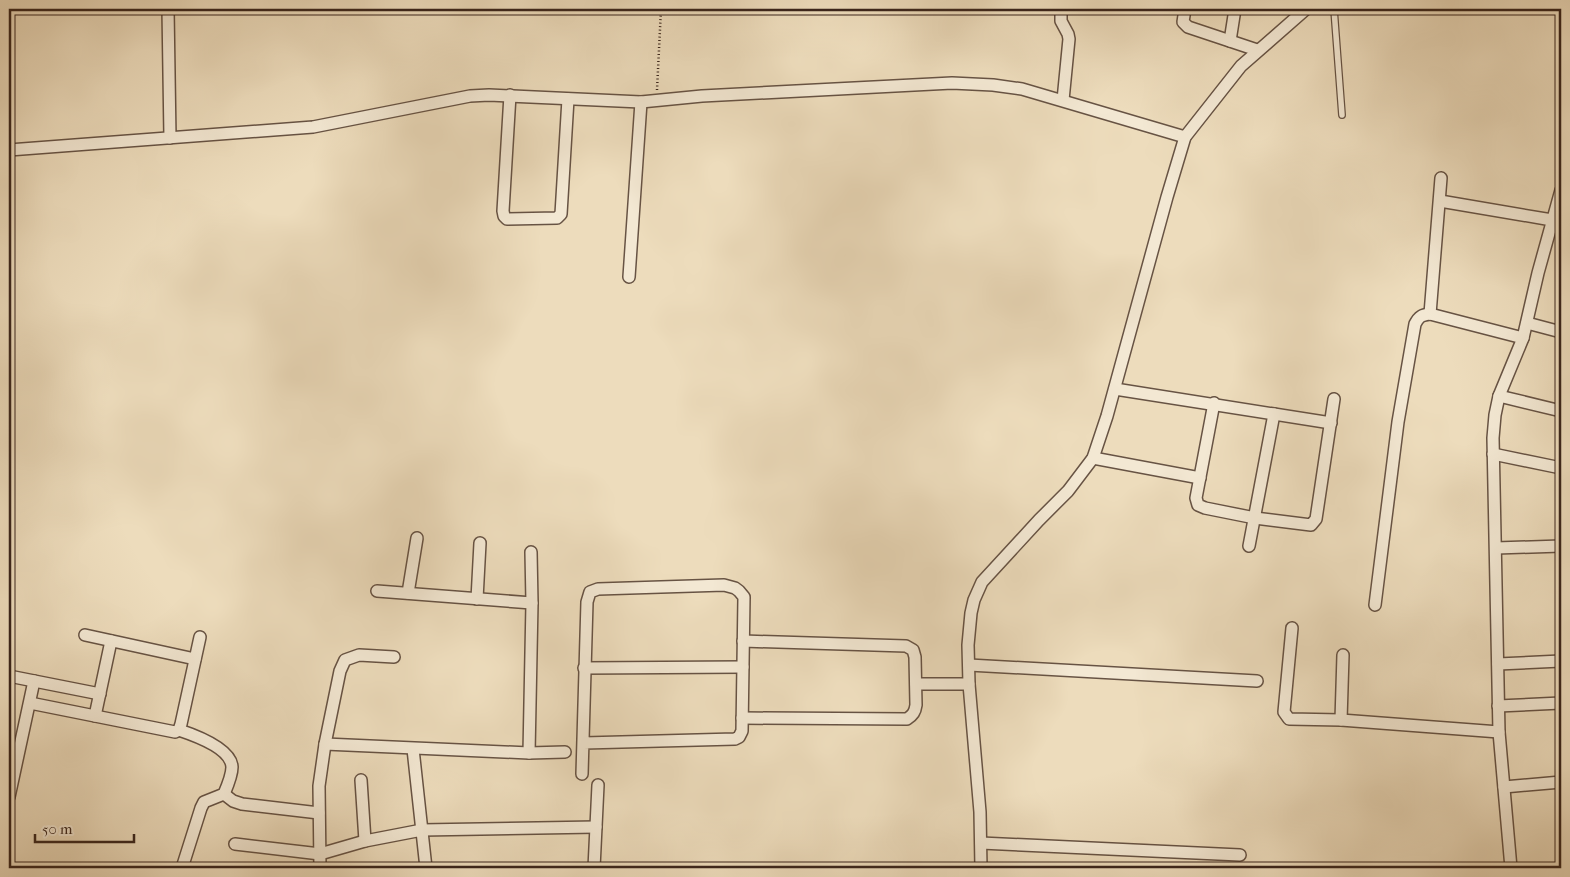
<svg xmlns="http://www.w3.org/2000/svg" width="1570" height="877" font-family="'IM FELL French Canon',serif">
	<rect width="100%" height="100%" fill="#eddcbc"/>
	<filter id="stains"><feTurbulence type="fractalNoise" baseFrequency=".004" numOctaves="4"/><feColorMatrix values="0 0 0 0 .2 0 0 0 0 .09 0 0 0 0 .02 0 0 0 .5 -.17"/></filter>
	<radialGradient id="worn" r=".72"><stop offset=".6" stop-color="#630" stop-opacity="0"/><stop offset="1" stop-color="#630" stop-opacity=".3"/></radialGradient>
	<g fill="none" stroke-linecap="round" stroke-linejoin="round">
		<defs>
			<path id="service" d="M1334 9 1342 115"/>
			<g id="minor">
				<path d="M168 9 170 138"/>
				<path d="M1061 9V21L1068 34 1069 39 1063 100"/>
				<path d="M1185 9 1183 22 1188 27 1257 50"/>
				<path d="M1230 41 1235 9"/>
				<path d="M510 95 503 211 504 216 507 219 557 218 561 214 568 99"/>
				<path d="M9 150 313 127 470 96 489 95 641 102 702 96 952 83 993 85 1022 89 1185 137"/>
				<path d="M1440 201 1552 220"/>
				<path d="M629 277 641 102"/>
				<path d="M1430 314 1441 178"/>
				<path d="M1527 323 1561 332"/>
				<path d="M1115 389 1331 423"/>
				<path d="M1499 396 1561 411"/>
				<path d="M1214 403 1196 498 1198 505 1205 508 1255 518 1311 525 1316 519 1334 399"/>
				<path d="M1493 454 1561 468"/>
				<path d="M1093 458 1200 478"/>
				<path d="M1249 546 1274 414"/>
				<path d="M1496 548 1561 546"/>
				<path d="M377 591 532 603"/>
				<path d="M408 593 417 538"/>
				<path d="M477 599 480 543"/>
				<path d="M1375 605 1398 422 1415 324C1419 316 1422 315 1430 314L1523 338"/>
				<path d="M1292 628 1284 712 1289 719 1341 720 1499 732"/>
				<path d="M85 635 195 659"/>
				<path d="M1498 664 1561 661"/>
				<path d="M969 665 1257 681"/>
				<path d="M584 668 743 667"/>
				<path d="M9 676 100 694"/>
				<path d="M916 684H969"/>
				<path d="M30 703 175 732 179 730 181 724 200 637"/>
				<path d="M1498 706 1561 703"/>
				<path d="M95 716 111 641"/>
				<path d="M742 718 907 719C913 715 915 712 916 705L915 657 913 650 906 646 743 641"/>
				<path d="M1341 720 1343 655"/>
				<path d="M179 730C194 735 231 748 232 767 232 775 227 787 224 794L204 802 201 808 182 868"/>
				<path d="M325 744 529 753 565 752"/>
				<path d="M413 749 426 868"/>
				<path d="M529 753 532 603 531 552"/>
				<path d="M582 774 587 602 590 592 598 589 724 585 735 588 739 591 744 597 742 731 739 737 735 739 584 743"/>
				<path d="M361 780 365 841"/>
				<path d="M1504 787 1561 782"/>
				<path d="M224 794 233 801 242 804 319 813"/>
				<path d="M9 797 34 681"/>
				<path d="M981 843 1240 855"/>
				<path d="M235 844 320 854 365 841 422 830 596 827"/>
				<path d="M320 868 319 786 325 744 340 671 345 660 359 655 394 657"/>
				<path d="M594 868 598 785"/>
				<path d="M981 868 980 812 969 684 968 645 971 613 974 600 982 582 1039 520 1068 491 1093 458 1107 416 1167 197 1185 137 1241 66 1306 9"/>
				<path d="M1511 868 1499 732 1493 438 1495 415 1499 396 1523 338 1538 273 1561 190"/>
			</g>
		</defs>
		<use href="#service" stroke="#675344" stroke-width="8"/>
		<use href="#minor" stroke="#675344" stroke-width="14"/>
		<path stroke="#3a251c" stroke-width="2.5" stroke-dasharray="1 2.5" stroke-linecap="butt" d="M657 90 661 9"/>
		<use href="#service" stroke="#f3e8d3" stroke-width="5.5"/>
		<use href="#minor" stroke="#f3e8d3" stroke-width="11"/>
	</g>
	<rect width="1570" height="877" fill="none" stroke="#eddcbc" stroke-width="30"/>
	<rect x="10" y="10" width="1550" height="857" fill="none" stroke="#3a251c" stroke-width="2.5"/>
	<rect x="15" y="15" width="1540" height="847" fill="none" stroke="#3a251c"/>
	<path d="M35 834v8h99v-8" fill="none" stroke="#3a251c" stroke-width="2.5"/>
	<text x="42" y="834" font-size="15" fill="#3a251c" stroke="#f3e8d3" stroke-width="4" paint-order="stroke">50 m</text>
	<rect width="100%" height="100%" filter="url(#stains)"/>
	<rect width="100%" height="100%" fill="url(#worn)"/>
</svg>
